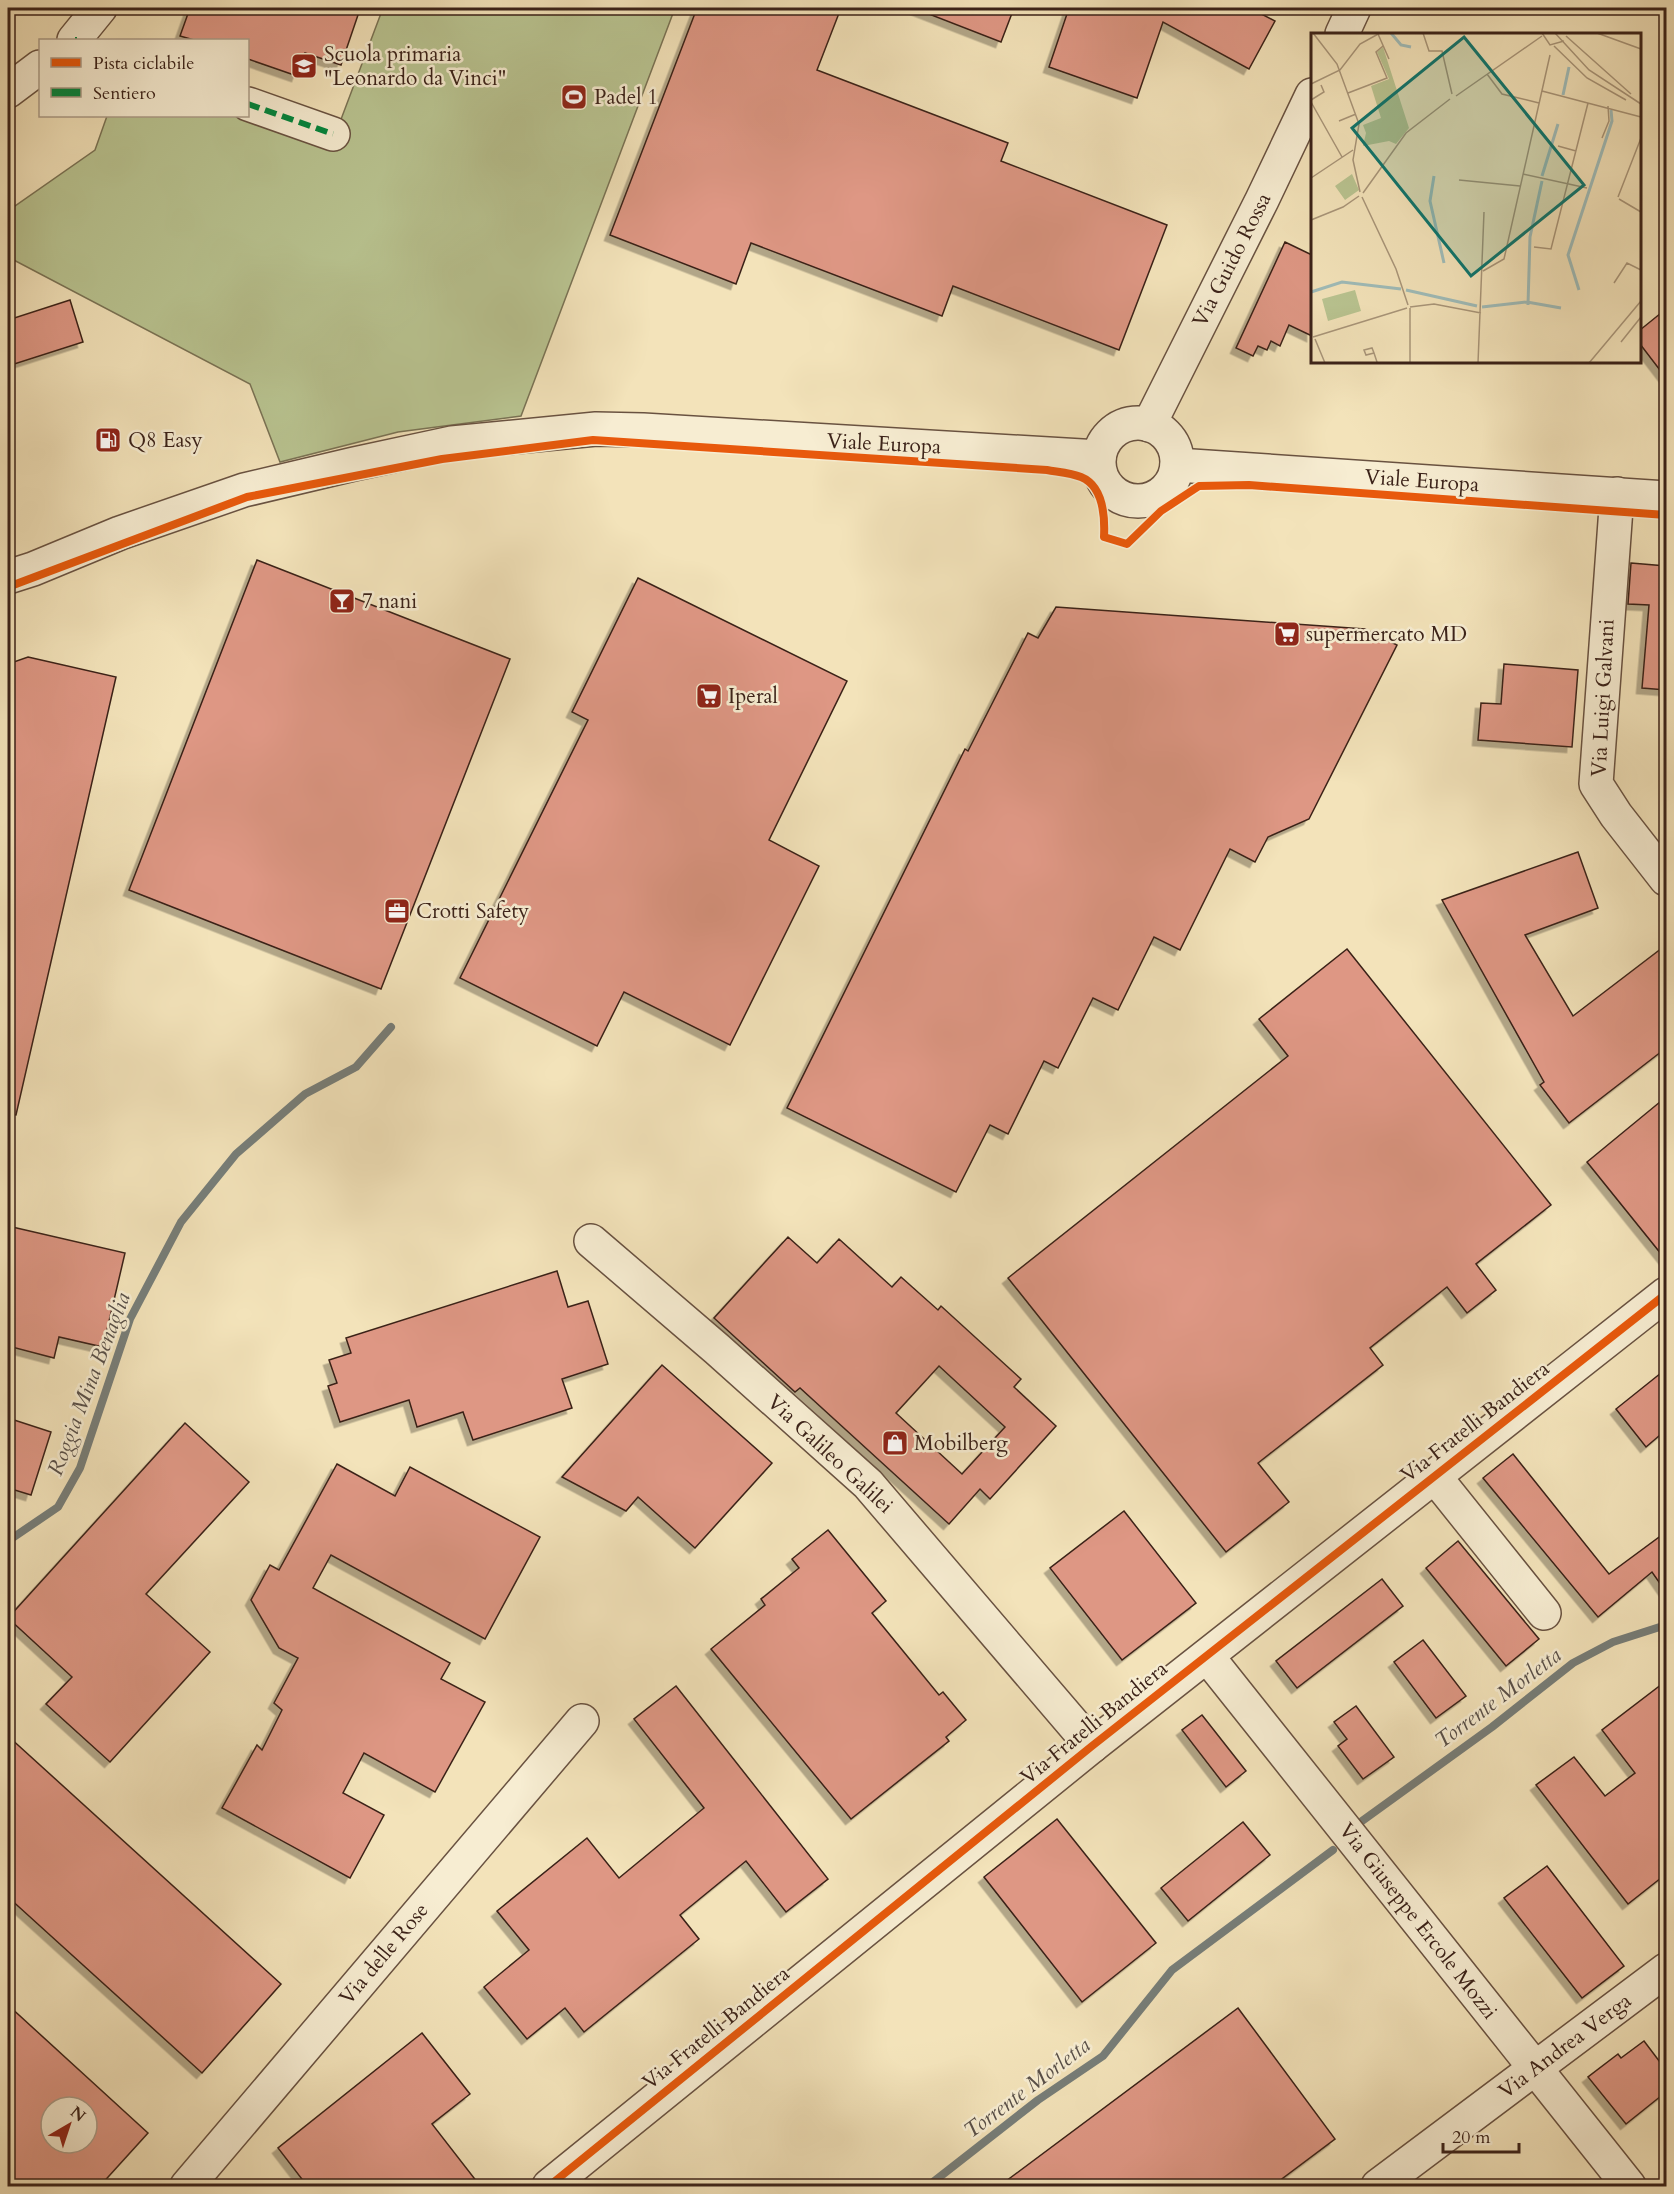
<svg xmlns="http://www.w3.org/2000/svg" width="1674" height="2194" font-family="Cardo,serif">
	<defs>
		<filter id="shadow"><feDropShadow dx="-5.5" dy="5.5" stdDeviation="0" flood-color="#0004"/></filter>
	</defs>
	<rect width="100%" height="100%" fill="#f3e3ba"/>
	<filter id="stains"><feTurbulence type="fractalNoise" baseFrequency=".00333" numOctaves="4"/><feColorMatrix values="0 0 0 0 .2 0 0 0 0 .09 0 0 0 0 .02 0 0 0 .5 -.17"/></filter>
	<radialGradient id="worn" r=".72"><stop offset=".6" stop-color="#630" stop-opacity="0"/><stop offset="1" stop-color="#630" stop-opacity=".3"/></radialGradient>
	<path fill="#b9c491" stroke="#7a7355" stroke-width="1.5" d="M383 8H675L521 416 398 432 280 462 250 384 8 257V211L95 150 107 116H248L340 122Z"/>
	<g fill="none" stroke-linecap="round" stroke-linejoin="round">
		<g stroke="#777e79" stroke-width="8">
			<path d="M8 1541 58 1507 80 1468 130 1319 181 1222 236 1154 305 1094 356 1067 391 1027"/>
			<path d="M1362 1821 1492 1727 1573 1663 1613 1642 1666 1625"/>
			<path d="M928 2186 1038 2100 1103 2056 1172 1970 1333 1850"/>
		</g>
	</g>
	<g fill="#de9784" stroke="#3b2219" stroke-width="1.5" fill-rule="evenodd" filter="url(#shadow)">
		<path d="M190 8H345L359 12 341 65 305 53 297 76 248 59V40H194L180 36Z"/>
		<path d="M697 8H841L817 70 1008 143 1001 161 1167 225 1119 350 953 286 942 316 751 243 736 284 610 235Z"/>
		<path d="M916 8H1014L1001 42 916 9Z"/>
		<path d="M1069 8H1250L1275 21 1249 69 1163 22 1137 98 1049 67Z"/>
		<path d="M1285 242 1312 255V336L1289 325 1280 346 1271 341 1267 350 1258 346 1253 356 1236 348Z"/>
		<path d="M70 300 83 342 8 366V320Z"/>
		<path d="M1666 309V378L1640 344V330Z"/>
		<path d="M257 560 510 659 381 989 129 890Z"/>
		<path d="M1631 563 1666 566V690L1642 688 1649 605 1628 604Z"/>
		<path d="M638 578 847 681 769 840 819 866 730 1045 624 992 597 1046 460 978 588 720 572 712Z"/>
		<path d="M1056 607 1365 629 1397 645 1309 819 1268 837 1255 862 1230 849 1180 950 1154 937 1118 1010 1093 998 1058 1068 1044 1061 1008 1134 990 1125 956 1192 787 1108 965 749 968 751 1028 633 1038 638Z"/>
		<path d="M28 657 116 677 16 1115 8 1114V664Z"/>
		<path d="M1504 664 1578 670 1572 747 1478 740 1481 703 1501 704Z"/>
		<path d="M1578 852 1598 908 1525 935 1573 1016 1666 945V1048L1569 1123 1540 1085 1544 1082 1442 900Z"/>
		<path d="M1347 949 1551 1205 1476 1264 1496 1290 1467 1313 1447 1287 1370 1348 1383 1365 1258 1463 1289 1502 1226 1552 1008 1278 1288 1056 1259 1019Z"/>
		<path d="M1666 1097V1260L1587 1162Z"/>
		<path d="M8 1226 125 1253 103 1347 59 1337 54 1358 8 1346Z"/>
		<path d="M788 1237 817 1263 839 1239 892 1287 901 1277 938 1310 941 1306 1021 1379 1014 1387 1056 1426 990 1499 980 1489 949 1524 800 1388 795 1392 714 1318ZM939 1366 1005 1427 962 1474 896 1413Z"/>
		<path d="M557 1271 568 1307 588 1301 608 1364 562 1379 572 1408 473 1440 463 1412 417 1427 409 1400 340 1422 328 1386 337 1383 329 1360 351 1353 346 1338Z"/>
		<path d="M662 1365 772 1463 695 1548 638 1497 626 1511 562 1477Z"/>
		<path d="M1666 1369V1430L1646 1447 1616 1409Z"/>
		<path d="M8 1418 51 1432 31 1495 8 1488Z"/>
		<path d="M185 1423 249 1482 146 1594 210 1652 110 1762 46 1704 72 1677 8 1618Z"/>
		<path d="M1513 1454 1609 1574 1666 1532V1592L1652 1572 1598 1617 1483 1478Z"/>
		<path d="M337 1464 395 1496 410 1467 540 1537 485 1639 331 1555 313 1588 450 1663 441 1679 485 1702 435 1792 364 1753 343 1793 384 1815 350 1878 222 1808 257 1745 262 1750 282 1710 274 1703 298 1658 279 1648 251 1600 270 1565 279 1570Z"/>
		<path d="M1124 1511 1196 1603 1122 1660 1050 1568Z"/>
		<path d="M828 1530 886 1601 872 1613 939 1695 943 1692 966 1720 946 1737 949 1741 851 1819 711 1649 765 1605 761 1599 799 1568 792 1559Z"/>
		<path d="M1458 1541 1539 1639 1506 1666 1426 1568Z"/>
		<path d="M1382 1579 1403 1606 1297 1688 1276 1661Z"/>
		<path d="M1423 1640 1466 1696 1436 1718 1394 1662Z"/>
		<path d="M1666 1681V1874L1628 1904 1536 1785 1574 1757 1605 1796 1635 1773 1602 1730Z"/>
		<path d="M676 1686 828 1879 786 1912 746 1861 680 1915 699 1939 584 2032 565 2008 527 2039 484 1987 529 1950 497 1911 587 1838 619 1878 704 1808 634 1719Z"/>
		<path d="M1356 1706 1394 1757 1363 1779 1338 1746 1347 1739 1334 1722Z"/>
		<path d="M1202 1715 1246 1771 1226 1787 1182 1730Z"/>
		<path d="M8 1736 281 1984 202 2073 8 1897Z"/>
		<path d="M1057 1819 1156 1943 1082 2002 984 1877Z"/>
		<path d="M1243 1822 1270 1855 1188 1921 1161 1888Z"/>
		<path d="M1547 1866 1624 1966 1582 1998 1504 1898Z"/>
		<path d="M8 2005 148 2133 99 2187H8ZM51 2107H87V2143H51Z"/>
		<path d="M1238 2008 1335 2139 1271 2187H998Z"/>
		<path d="M422 2033 470 2094 432 2124 481 2187H308L278 2148Z"/>
		<path d="M1644 2041 1666 2070V2092L1626 2124 1588 2077 1618 2054 1621 2058Z"/>
	</g>
	<g fill="none" stroke-linecap="round" stroke-linejoin="round">
		<defs>
			<g id="minor">
				<path d="M1342 34 1354 8"/>
				<path d="M74 40 100 8"/>
				<path d="M8 91 40 67"/>
				<path d="M248 104 333 134"/>
				<circle cx="1138" cy="462" r="39"/>
				<path d="M1149 425 1262 200 1312 95"/>
				<path d="M1177 465 1666 498"/>
				<path d="M1617 494 1596 784 1616 815 1666 879"/>
				<path d="M8 577 33 569 120 533 244 490 354 464 452 443 596 429 643 430 1099 457"/>
				<path d="M591 1241 717 1349 868 1484 1092 1746"/>
				<path d="M1435 1477 1544 1613"/>
				<path d="M1207 1656 1629 2186"/>
				<path d="M187 2186 582 1721"/>
				<path d="M549 2186 1092 1746 1666 1294"/>
				<path d="M1378 2186 1666 1970"/>
			</g>
		</defs>
		<use href="#minor" stroke="#695241" stroke-width="36"/>
		<use href="#minor" stroke="#f7edd2" stroke-width="33"/>
		<g stroke="#00873e" stroke-width="6" stroke-dasharray="12 6" stroke-linecap="butt">
			<path d="M75 40H77"/>
			<path d="M248 104 333 134"/>
		</g>
		<defs>
			<g id="cycleway">
				<path d="M8 587 247 497 442 459 593 440 1047 470C1058 472 1071 473 1081 477 1103 486 1105 517 1104 537L1127 544 1161 511 1199 486 1249 485 1666 515"/>
				<path d="M549 2186 1092 1746 1666 1294"/>
			</g>
		</defs>
		<use href="#cycleway" stroke="#f7edd2" stroke-width="11"/>
		<use href="#cycleway" stroke="#e8590c" stroke-width="8"/>
	</g>
	<defs>
		<symbol id="school-square" viewBox="-11 -11 22 22"><rect x="-9" y="-9" width="18" height="18" rx="4" fill="#8f2418" stroke="#f7edd2"/><path d="M0-5L7-2L0 1L-7-2ZM-4 1L0 2.5L4 1V4Q0 6-4 4Z" fill="#fff"/></symbol>
		<symbol id="stadium-square" viewBox="-11 -11 22 22"><rect x="-9" y="-9" width="18" height="18" rx="4" fill="#8f2418" stroke="#f7edd2"/><path d="M0-5a6.5 5 0 1 0 0 10a6.5 5 0 1 0 0-10ZM-3.5-1.8h7v3.6h-7Z" fill="#fff"/></symbol>
		<symbol id="fuel-square" viewBox="-11 -11 22 22"><rect x="-9" y="-9" width="18" height="18" rx="4" fill="#8f2418" stroke="#f7edd2"/><path d="M-5.5-6h7V0h2V4h1.3V-2.5L3-4.5l.8-.8L6-3V5H2.5V1h-1V6h-7ZM-4.2-4.7v3.2H.2V-4.7Z" fill="#fff"/></symbol>
		<symbol id="bar-square" viewBox="-11 -11 22 22"><rect x="-9" y="-9" width="18" height="18" rx="4" fill="#8f2418" stroke="#f7edd2"/><path d="M-6-5H6L.8 .8V4.5H3.5V6h-7V4.5H-.8V.8Z" fill="#fff"/></symbol>
		<symbol id="supermarket-square" viewBox="-11 -11 22 22"><rect x="-9" y="-9" width="18" height="18" rx="4" fill="#8f2418" stroke="#f7edd2"/><path d="M-6-5.5h2.5l.6 2H6L4.5 2H-2.5L-4.4-4H-6ZM-1.5 3.2a1.3 1.3 0 1 0 .1 0ZM3 3.2a1.3 1.3 0 1 0 .1 0Z" fill="#fff"/></symbol>
		<symbol id="office-square" viewBox="-11 -11 22 22"><rect x="-9" y="-9" width="18" height="18" rx="4" fill="#8f2418" stroke="#f7edd2"/><path d="M-6-3h4V-5.5h4V-3h4V5H-6ZM-1-4.5V-3h2v-1.5ZM-6 0V1H6V0Z" fill="#fff"/></symbol>
		<symbol id="shop-square" viewBox="-11 -11 22 22"><rect x="-9" y="-9" width="18" height="18" rx="4" fill="#8f2418" stroke="#f7edd2"/><path d="M-5-2.5h2.3a2.7 3.5 0 0 1 5.4 0H5L5.5 6h-11ZM-1.5-2.5h3a1.5 2.3 0 0 0-3 0Z" fill="#fff"/></symbol>
	</defs>
	<g fill-rule="evenodd">
		<use href="#school-square" x="289" y="51" width="30" height="30"/>
		<use href="#stadium-square" x="559" y="82" width="30" height="30"/>
		<use href="#fuel-square" x="93" y="425" width="30" height="30"/>
		<use href="#bar-square" x="327" y="586" width="30" height="30"/>
		<use href="#supermarket-square" x="1272" y="619" width="30" height="30"/>
		<use href="#supermarket-square" x="694" y="681" width="30" height="30"/>
		<use href="#office-square" x="382" y="896" width="30" height="30"/>
		<use href="#shop-square" x="880" y="1428" width="30" height="30"/>
	</g>
	<g text-anchor="middle" dominant-baseline="central" stroke-width="5" stroke-linejoin="round" paint-order="stroke">
		<g font-size="21" fill="#3b2219" stroke="#f7edd2" text-anchor="start">
			<text x="324" y="54">Scuola primaria<tspan x="324" dy="24">"Leonardo da Vinci"</tspan></text>
			<text x="594" y="97">Padel 1</text>
			<text x="128" y="440">Q8 Easy</text>
			<text x="362" y="601">7 nani</text>
			<text x="1306" y="634">supermercato MD</text>
			<text x="728" y="696">Iperal</text>
			<text x="416" y="911">Crotti Safety</text>
			<text x="914" y="1443">Mobilberg</text>
		</g>
		<g font-size="21" fill="#3b2219" stroke="#f7edd2">
			<text transform="translate(1232 260) rotate(-63)">Via Guido Rossa</text>
			<text transform="translate(884 444) rotate(3)">Viale Europa</text>
			<text transform="translate(1422 481) rotate(4)">Viale Europa</text>
			<text transform="translate(1603 698) rotate(-87)">Via Luigi Galvani</text>
			<text transform="translate(1475 1422) rotate(-38)">Via Fratelli Bandiera</text>
			<text transform="translate(830 1454) rotate(43)">Via Galileo Galilei</text>
			<text transform="translate(1094 1723) rotate(-39)">Via Fratelli Bandiera</text>
			<text transform="translate(1418 1921) rotate(52)">Via Giuseppe Ercole Mozzi</text>
			<text transform="translate(384 1954) rotate(-50)">Via delle Rose</text>
			<text transform="translate(716 2028) rotate(-39)">Via Fratelli Bandiera</text>
			<text transform="translate(1565 2046) rotate(-37)">Via Andrea Verga</text>
		</g>
		<g font-size="22" font-style="italic" fill="#595049" stroke="#f7edd2">
			<text transform="translate(89 1384) rotate(-69)">Roggia Mina Benaglia</text>
			<text transform="translate(1498 1698) rotate(-37)">Torrente Morletta</text>
			<text transform="translate(1027 2088) rotate(-37)">Torrente Morletta</text>
		</g>
	</g>
	<g transform="translate(1311 33)">
		<rect width="330" height="330" fill="#f3e3ba"/>
		<path d="M72 14 98 95 85 111 78 108 52 113 55 100 52 92 70 85 60 53 78 46 66 19ZM41 141 48 157 34 167 24 153ZM44 257 50 278 17 288 11 266Z" fill="#b9c491"/>
		<path fill="none" stroke="#9fbcb9" stroke-width="3" d="M80 0 90 12 100 14M252 62 258 34M123 143 119 168 133 230M231 143 247 91M95 257 166 273M268 257 257 222 301 88 300 77M0 259 31 249 90 256M217 272 219 204 231 148M171 274 216 269 250 275"/>
		<path fill="none" stroke="#a9967a" stroke-width="1.5" d="M2 0 26 31 48 91 42 127 49 159M112 0 118 18H131L141 61M231 0 239 12 253 8M244 0 278 37 330 71M286 0 330 16M67 1 78 26M255 3 320 61M243 13 276 45 315 67M176 41 191 61 228 70M0 51 29 37 49 11 69 0M231 58 330 84M37 60 76 45 65 19 72 13M145 63 231 3M0 67 13 59 10 52M0 69 31 124M28 88 45 81M291 105 298 88 297 73M247 113 265 118M212 141 276 155M0 145 42 117M148 147 209 153M52 160 95 100 139 66M51 164 85 236 97 272M307 164 330 105M308 166 330 179M0 187 32 174 48 163M223 214 240 216 277 70M172 238 193 226 239 22M303 250 316 230 330 237M99 274 123 271 170 280M99 275V330M2 304 96 275M4 306 14 330M310 309 330 284M63 320 55 322 53 317 61 315 63 320 66 329V330M167 330 173 179M278 330 330 268"/>
		<path fill="#0f766e" fill-opacity="0.15" stroke="#0f766e" stroke-width="3" d="M153 4 273 152 160 243 41 95Z"/>
		<rect width="330" height="330" fill="none" stroke="#3b2219" stroke-width="3"/>
	</g>
	<rect width="1674" height="2194" fill="none" stroke="#f3e3ba" stroke-width="30"/>
	<rect x="9" y="9" width="1656" height="2176" fill="none" stroke="#3b2219" stroke-width="3"/>
	<rect x="15" y="15" width="1644" height="2164" fill="none" stroke="#3b2219" stroke-width="1.5"/>
	<rect x="39" y="39" width="210" height="78" fill="#f7edd2" stroke="#ac9c88" stroke-width="1.5"/>
	<rect x="51" y="58" width="30" height="9" fill="#e8590c" stroke="#ac9c88" stroke-width="1.5"/>
	<text x="93" y="69" font-size="18" fill="#3b2219">Pista ciclabile</text>
	<rect x="51" y="88" width="30" height="9" fill="#00873e" stroke="#ac9c88" stroke-width="1.5"/>
	<text x="93" y="99" font-size="18" fill="#3b2219">Sentiero</text>
	<g transform="translate(69 2125) rotate(39)"><circle r="28" fill="#f7edd2" stroke="#ac9c88" stroke-width="1.5"/>
	<path d="M0-4.5L10 22L0 15L-10 22Z" fill="#8f2418"/>
	<text y="-9" font-size="16" font-weight="bold" text-anchor="middle" fill="#3b2219">N</text>
	</g>
	<path d="M1443 2143v9h76v-9" fill="none" stroke="#3b2219" stroke-width="3"/>
	<text x="1452" y="2143" font-size="18" fill="#3b2219" stroke="#f7edd2" stroke-width="4.5" paint-order="stroke">20 m</text>
	<rect width="100%" height="100%" filter="url(#stains)"/>
	<rect width="100%" height="100%" fill="url(#worn)"/>
</svg>
